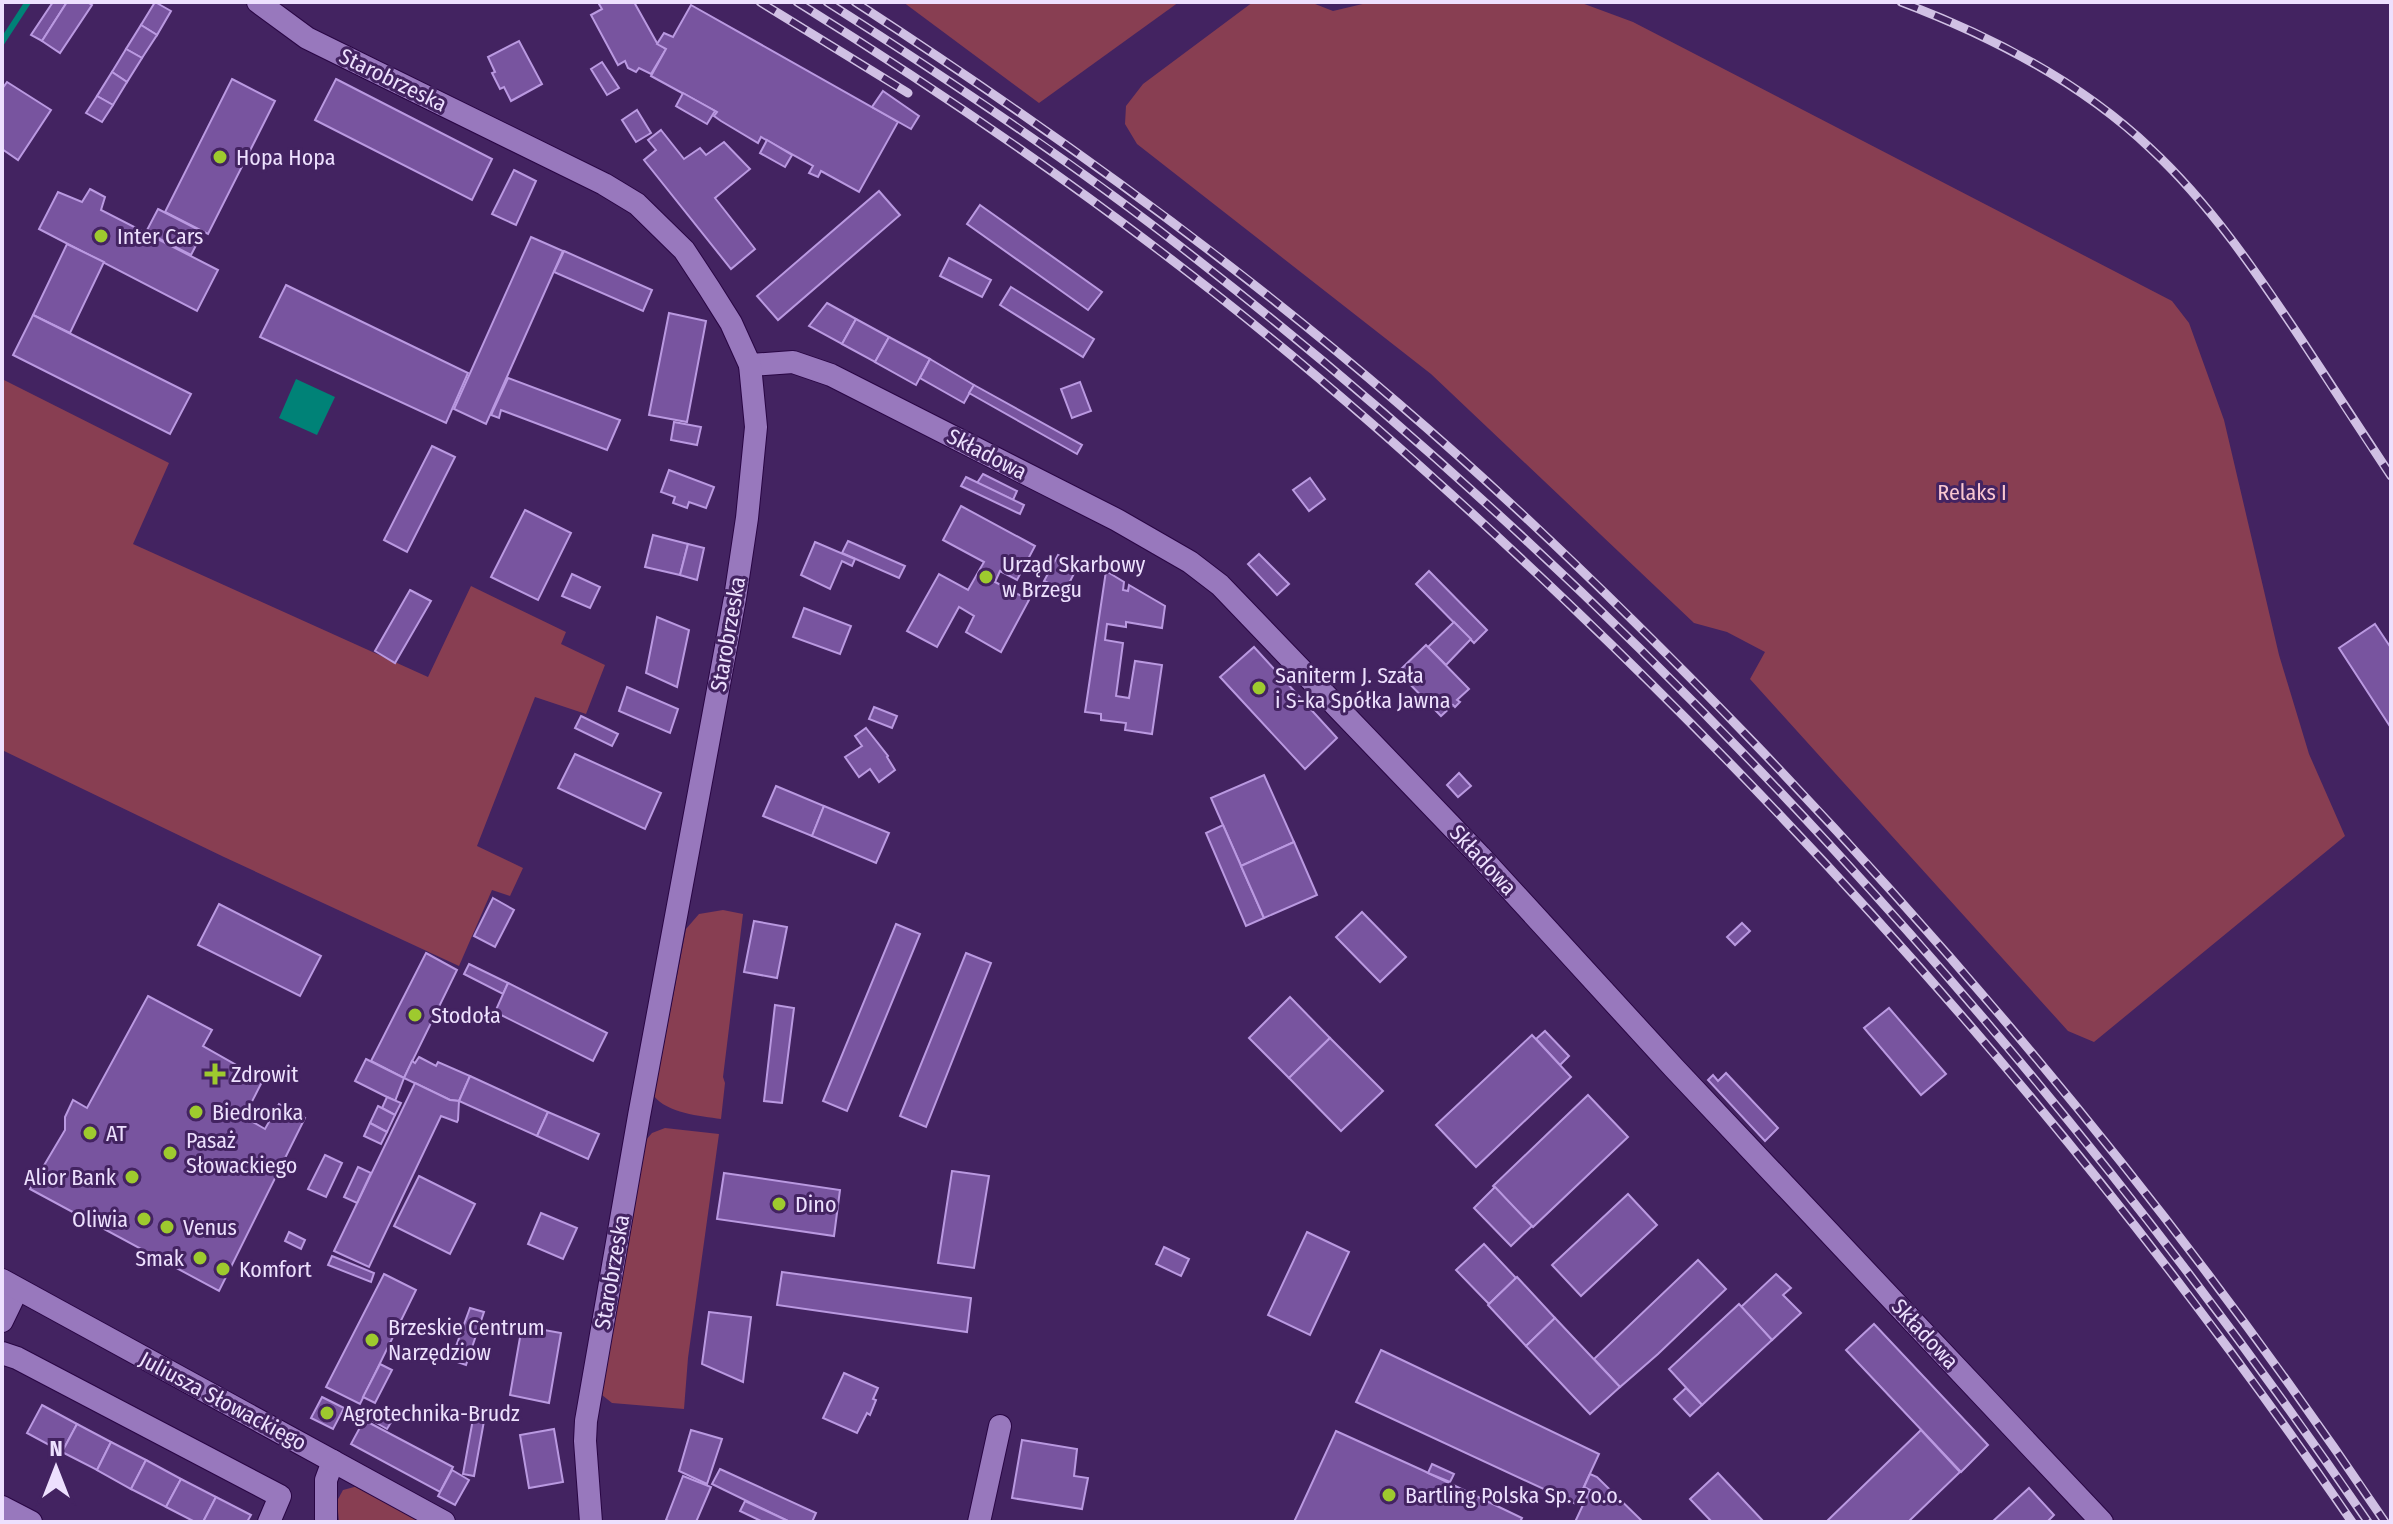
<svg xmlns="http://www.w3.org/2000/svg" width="2393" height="1524" font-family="'Fira Sans Condensed',sans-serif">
	<rect width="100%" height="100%" fill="#432361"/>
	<g fill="#883e52">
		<path d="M903 2H1179L1039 103Z"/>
		<path d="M1253 2H1310L1333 11 1371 2H1579L1633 22 2172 301 2189 323 2224 420 2279 655 2309 754 2345 836 2094 1042 2068 1031 1750 679 1765 652 1727 632 1694 623 1431 374 1137 144 1125 124 1126 106 1143 84Z"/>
		<path d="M2 379 169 463 133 544 428 677 471 586 566 632 561 644 605 665 586 714 535 697 477 846 523 868 510 896 492 890 459 966 224 857 2 750Z"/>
		<path d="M723 910 743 914 723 1077 725 1083 721 1119C700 1116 667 1113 654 1096L686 929 699 914Z"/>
		<path d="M665 1128 719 1134 688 1358 684 1409 612 1403 602 1395 601 1387 646 1140 652 1133Z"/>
		<path d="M358 1486 421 1522H339L337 1501 343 1490Z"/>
	</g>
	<path fill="#008277" d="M296 379 335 397 317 435 279 418Z"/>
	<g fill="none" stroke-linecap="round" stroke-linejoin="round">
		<path stroke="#008277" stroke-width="6" d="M2 42 28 2"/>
	</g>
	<g fill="#78549f" stroke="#ba99e1" stroke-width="2">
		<path d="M53 2H67L42 41 31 35Z"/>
		<path d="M67 2H87L92 5 60 53 42 41Z"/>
		<path d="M155 2 171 11 157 35 141 25Z"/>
		<path d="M602 2H634L657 43 666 49 651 74 639 68 636 72 628 68 625 61 618 65 591 15 602 9 599 4Z"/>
		<path d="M691 5 898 122 859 192 821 171 818 177 809 173 813 166 761 137 758 143 721 121 714 116 717 112 715 111 651 76 666 49 657 44 664 33 673 37Z"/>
		<path d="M141 25 157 35 142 58 126 49Z"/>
		<path d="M519 41 542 84 511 101 504 87 500 89 492 73 495 72 488 57Z"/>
		<path d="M126 49 142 58 127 82 112 72Z"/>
		<path d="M602 62 619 88 607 95 591 69Z"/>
		<path d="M112 72 127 82 113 105 97 96Z"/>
		<path d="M232 79 275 101 208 234 165 212Z"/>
		<path d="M336 79 492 159 472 200 315 120Z"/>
		<path d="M7 82 51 110 18 160 2 149V89Z"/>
		<path d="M883 91 919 116 911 129 872 107Z"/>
		<path d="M683 93 715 111 707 124 676 106Z"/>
		<path d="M97 96 113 105 102 122 86 113Z"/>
		<path d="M637 110 651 133 636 142 622 120Z"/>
		<path d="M661 130 684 159 700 148 706 155 724 142 750 169 715 198 755 249 731 269 644 160 656 150 648 140Z"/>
		<path d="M767 140 792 155 785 167 760 153Z"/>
		<path d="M514 170 536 181 516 225 492 214Z"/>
		<path d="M90 189 105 197 101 210 218 270 197 311 39 229 58 192 82 202Z"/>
		<path d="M879 191 900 215 778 320 757 296Z"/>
		<path d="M980 205 1102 292 1088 310 967 224Z"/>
		<path d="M158 209 203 232 191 255 146 232Z"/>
		<path d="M531 237 563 251 486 424 454 409Z"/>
		<path d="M67 244 104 262 70 333 33 315Z"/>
		<path d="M564 251 652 290 643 311 554 272Z"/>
		<path d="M949 258 991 280 982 297 940 276Z"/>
		<path d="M286 285 468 373 446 423 260 337Z"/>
		<path d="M1011 287 1094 339 1083 357 1000 305Z"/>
		<path d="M827 303 856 319 842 344 809 326Z"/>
		<path d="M669 313 706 321 687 422 649 415Z"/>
		<path d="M33 315 191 394 170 434 13 355Z"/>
		<path d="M856 319 889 337 875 362 842 344Z"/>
		<path d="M889 337 930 359 916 385 875 362Z"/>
		<path d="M930 359 974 385 964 403 920 378Z"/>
		<path d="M508 378 620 420 607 450 501 410 499 418 491 415Z"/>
		<path d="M1080 382 1091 411 1072 418 1061 389Z"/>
		<path d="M974 385 1082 445 1077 454 969 393Z"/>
		<path d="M674 422 701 427 697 445 671 440Z"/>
		<path d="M432 446 455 457 407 552 384 540Z"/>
		<path d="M669 470 714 487 706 508 689 502 687 508 673 503 675 497 661 492Z"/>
		<path d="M983 474 1017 491 1013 500 977 483Z"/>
		<path d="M966 477 1024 505 1020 514 961 486Z"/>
		<path d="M1310 478 1325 499 1309 511 1293 490Z"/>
		<path d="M961 506 1035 546 1017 580 1000 571 995 582 1029 600 1001 652 966 632 974 616 959 607 937 647 907 631 939 574 968 590 984 562 943 540Z"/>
		<path d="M525 510 571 533 538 600 491 577Z"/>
		<path d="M653 535 688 544 680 575 645 567Z"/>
		<path d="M848 541 905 566 899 578 842 553Z"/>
		<path d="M815 542 855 559 852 566 842 561 830 589 801 575Z"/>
		<path d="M688 544 704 548 697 580 680 575Z"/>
		<path d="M1259 554 1289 584 1277 595 1248 564Z"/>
		<path d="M1058 555 1078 566 1065 591 1044 581Z"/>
		<path d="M1106 571 1124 582 1123 590 1128 591 1129 585 1165 606 1162 628 1126 622V627L1107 624 1105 640 1123 643 1116 696 1129 698 1135 661 1162 665 1152 734 1125 730 1126 723 1101 720V714L1085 712Z"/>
		<path d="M1429 571 1487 630 1474 643 1416 584Z"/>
		<path d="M572 574 600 587 590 608 562 596Z"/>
		<path d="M410 590 431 601 395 663 375 651Z"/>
		<path d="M804 608 851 626 840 654 793 637Z"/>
		<path d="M657 617 689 630 677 687 646 673Z"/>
		<path d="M1454 622 1471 639 1446 665 1428 647Z"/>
		<path d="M2375 624 2391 648V728L2339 648Z"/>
		<path d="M1426 645 1469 689 1457 700 1460 702 1455 707 1453 705 1441 716 1398 672Z"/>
		<path d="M1254 647 1337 738 1305 769 1220 677Z"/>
		<path d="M627 687 678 709 670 733 619 711Z"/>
		<path d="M874 707 897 716 892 728 869 719Z"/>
		<path d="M581 716 618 734 612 746 575 728Z"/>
		<path d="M866 728 888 756 887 757 895 770 879 782 870 769 859 777 845 757 862 746 855 736Z"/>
		<path d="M575 754 661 793 645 829 558 788Z"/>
		<path d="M1459 773 1471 786 1458 797 1447 785Z"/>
		<path d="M1264 775 1294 842 1241 866 1211 798Z"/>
		<path d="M776 786 824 806 812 836 763 816Z"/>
		<path d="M824 806 889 833 876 863 812 836Z"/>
		<path d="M1223 825 1264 918 1246 926 1206 833Z"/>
		<path d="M1294 842 1317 895 1264 918 1241 866Z"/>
		<path d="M493 898 514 910 495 947 474 936Z"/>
		<path d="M219 904 321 956 300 996 198 945Z"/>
		<path d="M1362 912 1406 957 1380 982 1336 937Z"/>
		<path d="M754 921 787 927 777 978 744 972Z"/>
		<path d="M1742 923 1750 931 1735 945 1727 937Z"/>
		<path d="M896 924 920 934 847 1111 823 1101Z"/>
		<path d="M426 953 457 970 404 1078 371 1061Z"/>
		<path d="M966 953 991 963 926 1127 900 1116Z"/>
		<path d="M469 964 508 983 503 994 464 974Z"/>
		<path d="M508 983 607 1033 593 1061 495 1012Z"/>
		<path d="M148 996 212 1030 203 1046 263 1080 244 1117 265 1129 279 1104 305 1118 219 1291 30 1189 65 1130V1117L73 1100 87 1108Z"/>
		<path d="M1290 997 1330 1038 1289 1078 1249 1038Z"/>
		<path d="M775 1005 794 1008 782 1103 764 1101Z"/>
		<path d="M1889 1008 1946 1074 1921 1095 1864 1028Z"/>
		<path d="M1545 1031 1569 1056 1560 1065 1536 1039Z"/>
		<path d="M1532 1035 1571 1077 1476 1167 1436 1125Z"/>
		<path d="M1330 1038 1383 1091 1341 1131 1289 1078Z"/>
		<path d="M419 1057 436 1066 438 1062 470 1076 459 1101 450 1100 404 1078 412 1061 415 1063Z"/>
		<path d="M366 1059 404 1078 395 1101 355 1081Z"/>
		<path d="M1726 1073 1778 1128 1765 1141 1708 1080 1713 1075 1718 1081Z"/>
		<path d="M470 1076 548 1112 537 1136 459 1101Z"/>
		<path d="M415 1083 450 1100 459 1101 458 1120 457 1122 441 1116 369 1267 334 1251Z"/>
		<path d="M1588 1095 1628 1137 1533 1227 1493 1186Z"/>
		<path d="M387 1097 401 1103 395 1115 382 1108Z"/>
		<path d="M378 1106 395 1115 387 1132 370 1123Z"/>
		<path d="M548 1112 599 1134 588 1159 537 1136Z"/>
		<path d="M370 1123 387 1132 381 1144 364 1136Z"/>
		<path d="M325 1155 342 1163 326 1197 308 1189Z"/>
		<path d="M358 1167 371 1173 357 1203 344 1197Z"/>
		<path d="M952 1171 989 1176 974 1268 938 1263Z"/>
		<path d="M724 1173 840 1190 834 1236 717 1219Z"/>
		<path d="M419 1176 475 1204 450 1254 394 1226Z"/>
		<path d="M1495 1187 1532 1226 1511 1246 1474 1208Z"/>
		<path d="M1628 1194 1657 1225 1581 1296 1552 1265Z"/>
		<path d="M541 1213 577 1228 563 1259 528 1244Z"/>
		<path d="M289 1232 305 1240 301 1249 285 1241Z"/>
		<path d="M1307 1232 1349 1252 1310 1335 1268 1315Z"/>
		<path d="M1484 1244 1516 1278 1489 1304 1456 1270Z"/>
		<path d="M1164 1247 1189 1259 1181 1276 1156 1264Z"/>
		<path d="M332 1256 374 1273 371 1282 328 1265Z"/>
		<path d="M1698 1260 1726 1289 1658 1354 1620 1387 1594 1359Z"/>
		<path d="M782 1272 971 1298 967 1332 777 1305Z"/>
		<path d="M384 1274 416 1290 360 1404 326 1387Z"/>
		<path d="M1776 1274 1791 1288 1783 1295 1801 1313 1772 1340 1741 1307Z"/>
		<path d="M1517 1277 1555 1318 1526 1346 1488 1305Z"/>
		<path d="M1739 1304 1772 1340 1702 1405 1669 1369Z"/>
		<path d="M470 1308 484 1312 466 1365 451 1360Z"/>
		<path d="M709 1312 751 1317 743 1382 702 1364Z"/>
		<path d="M1555 1318 1620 1387 1590 1414 1526 1346Z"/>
		<path d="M1874 1324 1988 1445 1961 1472 1846 1350Z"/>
		<path d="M522 1326 561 1333 549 1403 510 1395Z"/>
		<path d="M1381 1350 1599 1454 1576 1504 1356 1402Z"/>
		<path d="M380 1364 392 1370 375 1403 363 1397Z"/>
		<path d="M844 1373 878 1388 873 1399 876 1400 870 1415 867 1413 857 1433 823 1418Z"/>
		<path d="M1686 1388 1702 1405 1690 1416 1674 1399Z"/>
		<path d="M322 1397 344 1408 333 1429 311 1418Z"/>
		<path d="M42 1405 77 1424 62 1452 27 1433Z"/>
		<path d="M379 1411 393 1419 387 1429 373 1421Z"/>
		<path d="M473 1419 484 1421 474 1476 463 1474Z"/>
		<path d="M364 1420 453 1467 440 1492 351 1444Z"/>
		<path d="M77 1424 111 1442 97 1470 62 1452Z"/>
		<path d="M554 1429 563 1482 529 1488 520 1435Z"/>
		<path d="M691 1430 722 1439 707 1484 679 1471Z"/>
		<path d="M1921 1430 1960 1472 1908 1522H1826Z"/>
		<path d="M1336 1431 1422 1470 1522 1518 1520 1522H1294Z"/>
		<path d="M1022 1440 1077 1449 1074 1476 1088 1478 1082 1509 1012 1498Z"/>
		<path d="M111 1442 146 1460 131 1489 97 1470Z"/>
		<path d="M146 1460 181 1479 166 1507 131 1489Z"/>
		<path d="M1432 1464 1454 1474 1450 1482 1428 1473Z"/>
		<path d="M720 1469 816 1513 812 1522H790L712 1484Z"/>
		<path d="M452 1470 469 1480 455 1505 438 1496Z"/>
		<path d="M1718 1473 1764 1522H1712L1690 1499Z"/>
		<path d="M1590 1474 1597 1477 1643 1522H1575L1590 1490 1584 1487Z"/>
		<path d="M683 1476 711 1487 696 1522H671L666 1520Z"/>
		<path d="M181 1479 216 1497 203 1522H195L166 1507Z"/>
		<path d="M2029 1488 2054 1515 2047 1522H1992Z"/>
		<path d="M216 1497 251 1515 247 1522H203Z"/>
		<path d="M745 1501 790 1522H763L740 1511Z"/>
	</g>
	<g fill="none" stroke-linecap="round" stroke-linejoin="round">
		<defs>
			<g id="minor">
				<path d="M750 365 793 362 831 375 1117 520 1190 562 1220 585 1480 856 1674 1068 2102 1522"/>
				<path d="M2 1321 17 1290"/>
				<path d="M2 1353 17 1358 280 1496 269 1522"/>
				<path d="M2 1507 31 1522"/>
				<path d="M326 1522V1480L333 1461"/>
				<path d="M979 1522 1000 1426"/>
			</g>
			<g id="tertiary">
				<path d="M258 2 307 38 604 184 637 204 684 250 709 288 731 323 750 365 756 427 747 518 735 598 639 1116 586 1421 585 1441 591 1522"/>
				<path d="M2 1280 444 1522"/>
			</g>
		</defs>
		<use href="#minor" stroke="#290644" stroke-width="24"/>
		<use href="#tertiary" stroke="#290644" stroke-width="24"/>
		<use href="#minor" stroke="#9878bd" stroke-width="22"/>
		<use href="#tertiary" stroke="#9878bd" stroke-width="22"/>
		<defs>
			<g id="rail">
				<path d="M760 2 908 93"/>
				<path d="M797 2C922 80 1043 162 1160 251 1302 358 1439 480 1568 603 1860 881 2124 1189 2352 1522"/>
				<path d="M827 2C956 84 1084 170 1204 265 1652 616 2047 1053 2368 1522"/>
				<path d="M855 2C1044 125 1228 256 1399 404 1523 510 1640 625 1754 743 1985 984 2198 1244 2385 1522"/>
				<path d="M1901 2C1991 36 2081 82 2151 149 2211 205 2256 272 2301 339 2331 385 2361 431 2391 476"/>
			</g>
		</defs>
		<use href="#rail" stroke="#d0c0e4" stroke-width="9"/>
		<use href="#rail" stroke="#432361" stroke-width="6" stroke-dasharray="18" stroke-linecap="butt"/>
	</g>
	<g fill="#9eca2e" stroke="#432361" stroke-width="3">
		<circle cx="220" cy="157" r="8"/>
		<circle cx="101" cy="236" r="8"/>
		<circle cx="986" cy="577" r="8"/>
		<circle cx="1259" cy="688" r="8"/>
		<circle cx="415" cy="1015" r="8"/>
		<path d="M211 1062h8v8h8v8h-8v8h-8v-8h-8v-8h8z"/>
		<circle cx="196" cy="1112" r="8"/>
		<circle cx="90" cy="1133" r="8"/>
		<circle cx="170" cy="1153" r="8"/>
		<circle cx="132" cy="1177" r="8"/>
		<circle cx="779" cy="1204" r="8"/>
		<circle cx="144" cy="1219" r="8"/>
		<circle cx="167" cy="1227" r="8"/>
		<circle cx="200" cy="1258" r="8"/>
		<circle cx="223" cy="1269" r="8"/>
		<circle cx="372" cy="1340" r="8"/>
		<circle cx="327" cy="1413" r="8"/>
		<circle cx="1389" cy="1495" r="8"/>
	</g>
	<g text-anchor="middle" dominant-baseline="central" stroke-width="6" stroke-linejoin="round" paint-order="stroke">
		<g font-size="22" fill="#ede0fe" stroke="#432361">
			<text transform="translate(393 80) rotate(26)">Starobrzeska</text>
			<text transform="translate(987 454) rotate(27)">Składowa</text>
			<text transform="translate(728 634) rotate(-80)">Starobrzeska</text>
			<text transform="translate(1483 860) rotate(47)">Składowa</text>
			<text transform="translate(612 1272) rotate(-80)">Starobrzeska</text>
			<text transform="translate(1925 1334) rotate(47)">Składowa</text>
			<text transform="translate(223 1401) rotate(28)">Juliusza Słowackiego</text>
		</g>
		<g font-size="22" fill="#ede0fe" stroke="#432361" text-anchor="start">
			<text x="236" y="157">Hopa Hopa</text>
			<text x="117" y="236">Inter Cars</text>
			<text x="1002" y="564">Urząd Skarbowy<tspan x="1002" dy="25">w Brzegu</tspan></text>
			<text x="1275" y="675">Saniterm J. Szała<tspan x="1275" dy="25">i S-ka Spółka Jawna</tspan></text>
			<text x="431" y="1015">Stodoła</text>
			<text x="231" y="1074">Zdrowit</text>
			<text x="212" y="1112">Biedronka</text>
			<text x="106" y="1133">AT</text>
			<text x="186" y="1140">Pasaż<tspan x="186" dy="25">Słowackiego</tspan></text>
			<text x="116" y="1177" text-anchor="end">Alior Bank</text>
			<text x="795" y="1204">Dino</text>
			<text x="128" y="1219" text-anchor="end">Oliwia</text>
			<text x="183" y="1227">Venus</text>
			<text x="184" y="1258" text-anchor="end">Smak</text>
			<text x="239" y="1269">Komfort</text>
			<text x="388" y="1327">Brzeskie Centrum<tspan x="388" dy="25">Narzędziow</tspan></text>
			<text x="343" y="1413">Agrotechnika-Brudz</text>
			<text x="1405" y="1495">Bartling Polska Sp. z o.o.</text>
		</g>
		<g font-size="22" fill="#f9c6d0" stroke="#432361">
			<text x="1972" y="492">Relaks I</text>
		</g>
	</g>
	<rect width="2393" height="1524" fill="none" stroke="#ede0fe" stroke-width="8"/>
	<g transform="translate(56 1468)" stroke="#432361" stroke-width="6" paint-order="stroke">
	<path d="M0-6L14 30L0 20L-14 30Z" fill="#ede0fe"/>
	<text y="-12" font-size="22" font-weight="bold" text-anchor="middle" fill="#ede0fe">N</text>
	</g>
</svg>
